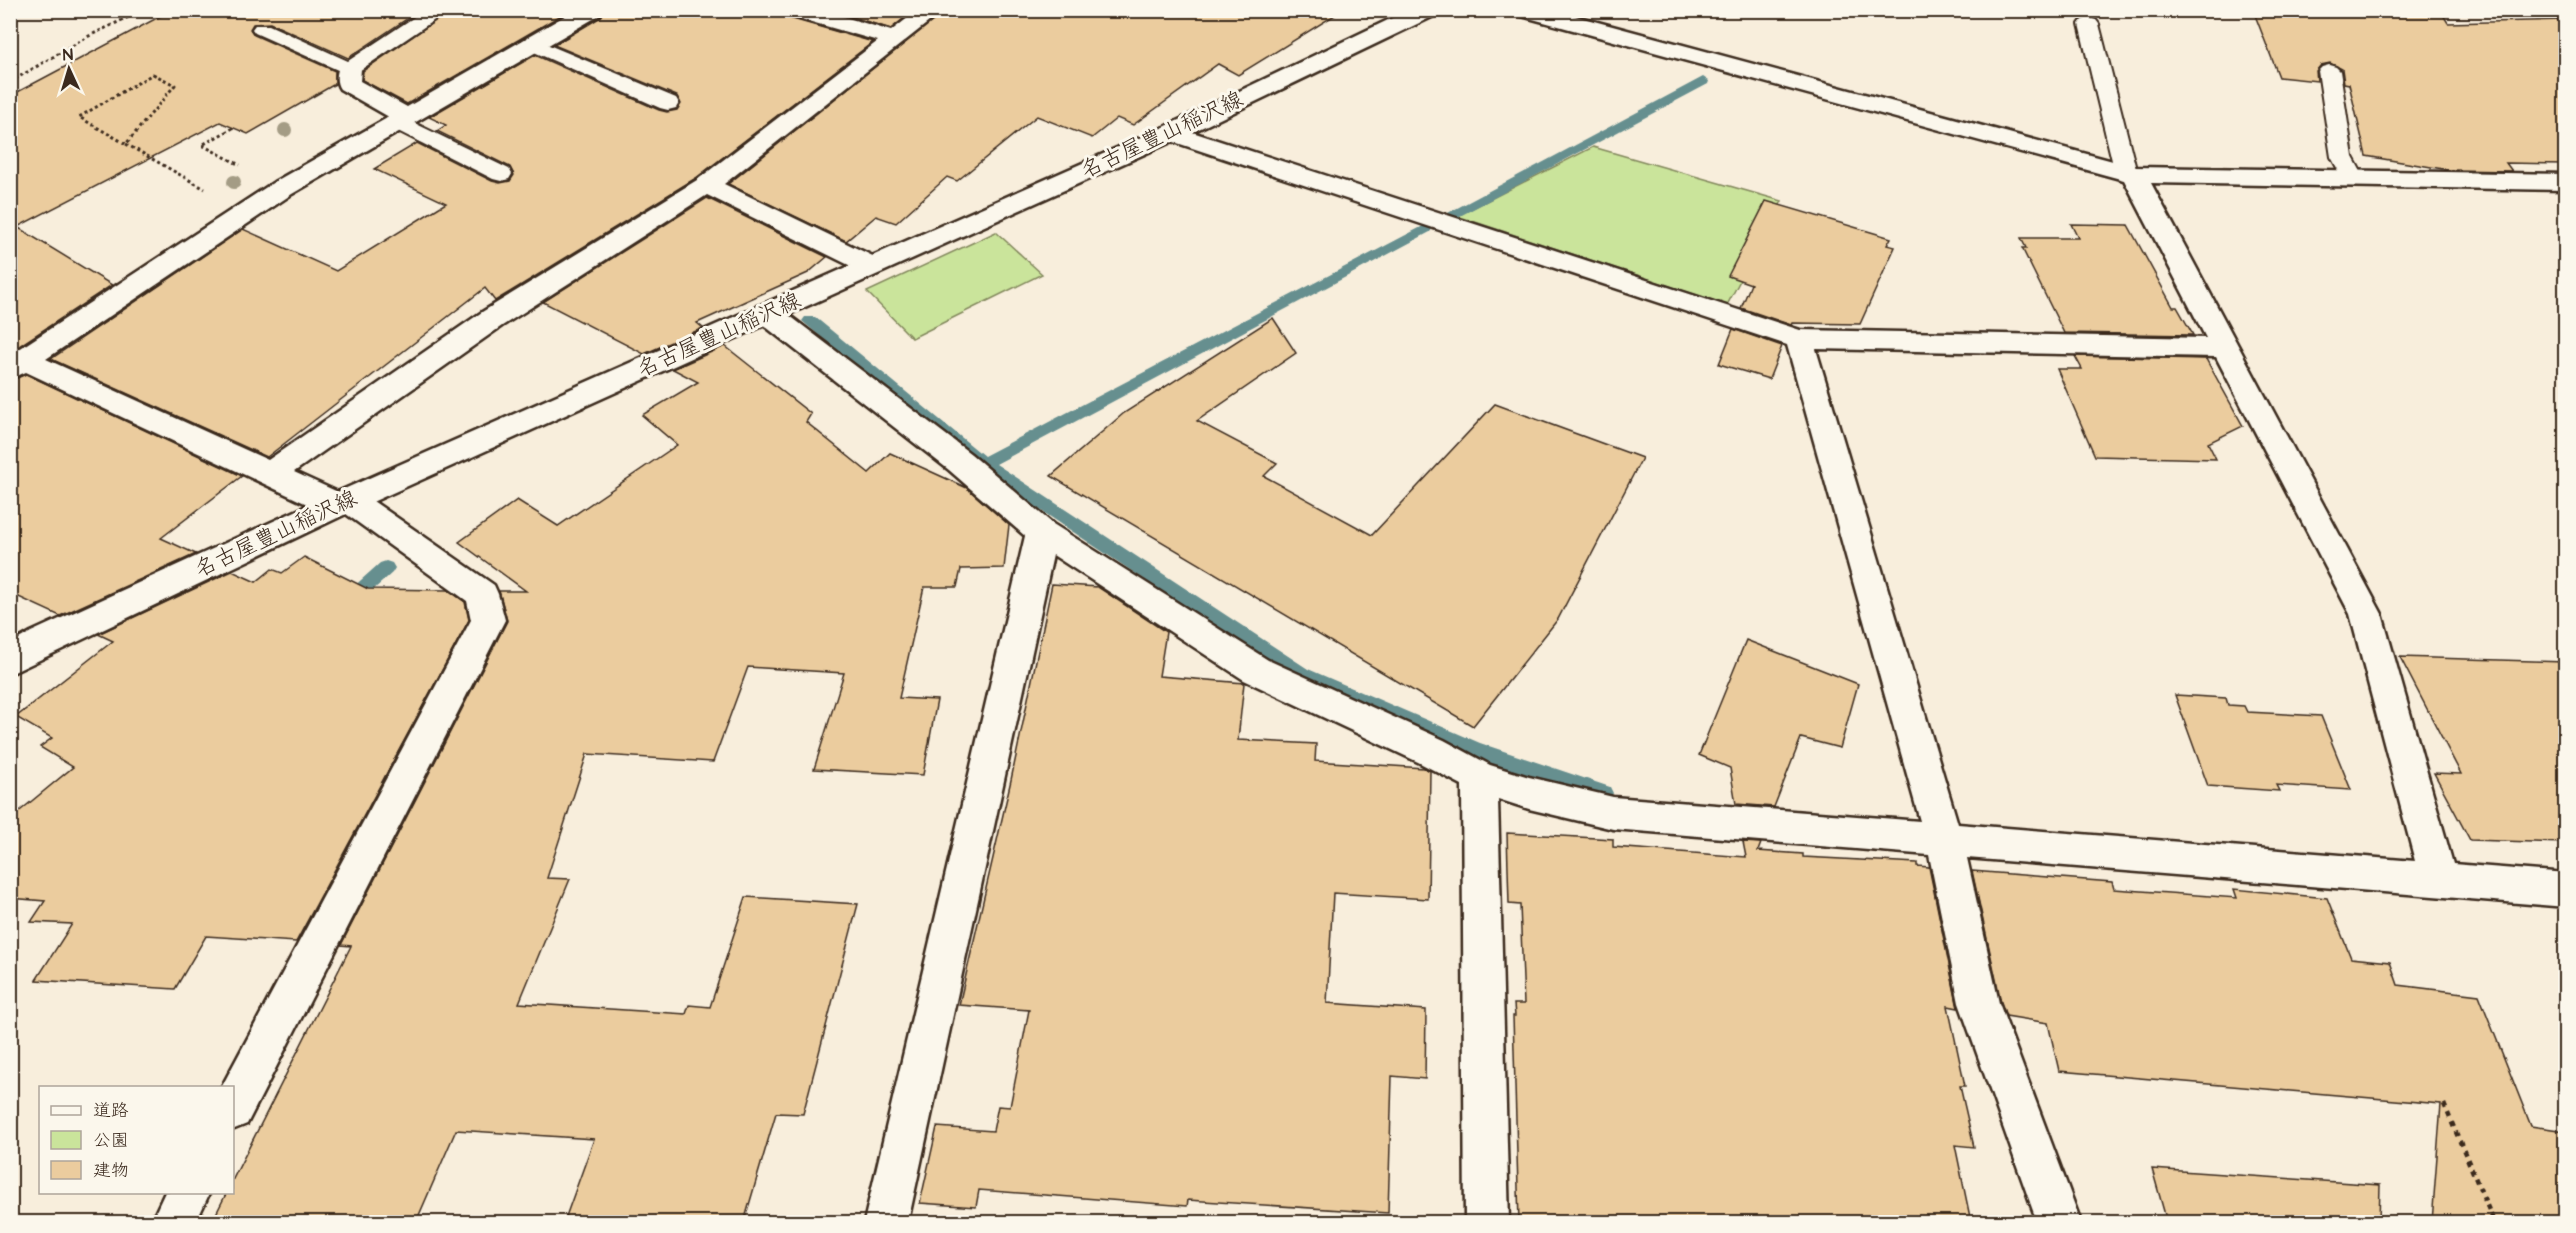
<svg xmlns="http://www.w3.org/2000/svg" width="2576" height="1233" font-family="'Architects Daughter','Klee One',sans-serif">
	<rect width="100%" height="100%" fill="#f8eedc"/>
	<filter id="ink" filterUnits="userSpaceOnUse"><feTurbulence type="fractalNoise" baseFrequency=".0167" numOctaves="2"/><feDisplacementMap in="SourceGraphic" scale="12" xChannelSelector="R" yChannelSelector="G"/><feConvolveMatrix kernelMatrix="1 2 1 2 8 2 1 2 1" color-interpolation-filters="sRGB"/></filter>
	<g filter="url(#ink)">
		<g fill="#cae49b" stroke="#82875c" stroke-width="1.5">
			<path d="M1593 147 1782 201 1727 305 1457 216Z"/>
			<path d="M996 232 1042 274 912 338 867 292Z"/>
		</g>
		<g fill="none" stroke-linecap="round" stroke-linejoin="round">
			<g fill="#668f8f" fill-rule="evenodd">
				<path d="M1703 77 1709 81 1708 84 1458 217 1453 218 1446 214Z"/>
				<path d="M1425 225 1430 226 1432 229 1430 232 996 464 1308 669 1480 743 1610 787 1613 793 1610 799 1603 802 1467 755 1294 679 977 468 802 321 805 317H815L984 456Z"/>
				<path d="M386 561 392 563 395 568 392 573 353 608 347 610 341 608 338 603 341 598 380 563Z"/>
			</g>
		</g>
		<g fill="#ebcc9e" stroke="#3b2a1e" stroke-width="1.5">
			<path d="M172 10H420L348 58 270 23 253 24 250 29 254 35 335 71V84L248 134 220 122 17 227 112 285 10 352V96Z"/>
			<path d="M451 10H570L407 104 362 80 363 71Z"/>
			<path d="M605 10H782L786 17 873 42 696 178 495 301 485 288 267 457 51 359 243 229 336 271 446 203 374 169 417 143 492 181 500 183 510 181 514 175 510 167 437 131 446 125 429 117 535 55 659 110 667 112 677 110 681 104 677 96 554 45 601 17Z"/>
			<path d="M830 10H914L891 29Z"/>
			<path d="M946 10H1343L1238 75 1218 64 1133 125 1117 118 1092 138 1037 116 957 181 947 177 896 223 876 216 846 241 728 184Z"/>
			<path d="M2253 10H2440L2448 23 2565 20V164L2506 163 2512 171 2449 170 2366 156 2349 84 2344 83 2342 69 2330 63 2321 65 2316 71 2317 81 2279 77Z"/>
			<path d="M707 198 827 257 808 273 697 323 703 328 644 354 543 302Z"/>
			<path d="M1766 201 1891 238 1887 245 1895 247 1860 324 1792 323 1791 325 1741 308 1751 284 1728 276Z"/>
			<path d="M2071 224 2128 225 2173 307H2177L2193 335 2064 333 2022 248H2026L2021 238H2078Z"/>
			<path d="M1273 318 1296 353 1197 421 1277 463 1264 476 1372 535 1495 404 1642 458 1558 619 1473 726 1051 476 1124 413Z"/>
			<path d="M1733 329 1782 346 1769 379 1719 364Z"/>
			<path d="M725 346 811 414 806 422 869 473 890 453 967 488 1009 525 1004 568 961 569 957 587H924L899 698 937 700 923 775 814 769 844 673 748 667 713 762 587 754 547 878 570 879 519 1003 686 1014 689 1005 710 1007 746 897 858 904 803 1114 776 1113 744 1222H564L594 1139 456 1130 416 1222H212L227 1192H232V1181L351 946 341 945 507 621 499 591H526L459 542 517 500 558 526 677 445 642 415 698 382 673 369Z"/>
			<path d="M2075 356 2206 359 2243 426 2208 443 2216 459 2095 456 2057 369H2082Z"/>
			<path d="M26 374 242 476 161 538 196 554 60 616 10 593V381Z"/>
			<path d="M304 557 368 589 448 590 465 602 469 620 296 942 206 936 175 989 36 980 72 924 31 922 45 901 10 898V819L73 767 40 747 52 738 16 717 113 641 98 634 232 571 256 582 272 569 282 573Z"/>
			<path d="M1052 584 1098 587 1166 632 1159 676 1244 683 1238 740 1316 744 1315 761 1424 768 1430 771 1428 899 1333 893 1327 1003 1426 1010 1425 1079 1392 1076 1388 1213 1188 1200 1187 1206 979 1190 976 1207 920 1203 937 1127 993 1131 998 1106 1010 1107 1029 1010 959 1005 1011 780Z"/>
			<path d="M1746 640 1858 684 1840 748 1801 738 1774 807 1736 804 1730 768 1699 755Z"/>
			<path d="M2400 657 2565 662V843L2470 840 2434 773 2461 774Z"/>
			<path d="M2175 695 2226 698 2228 705 2244 706 2247 712 2321 716 2351 790 2276 785 2279 791 2208 786Z"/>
			<path d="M1507 833 1613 839V847L1746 857 1743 842 1761 843 1758 851 1803 854V857L1917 863V866L1929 867 1958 1008 1948 1006 1965 1086H1960L1974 1147 1955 1145 1971 1222H1519L1513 1016H1515L1514 1004H1524L1520 905 1509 904Z"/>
			<path d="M1972 871 2112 882 2114 889 2237 898 2234 889 2327 898 2351 958 2390 962 2398 985 2479 995 2531 1126 2565 1131V1222H2432L2441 1104 2059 1071 2048 1023 2006 1016 2001 1002Z"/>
			<path d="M2152 1169 2380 1185 2379 1222H2167Z"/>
		</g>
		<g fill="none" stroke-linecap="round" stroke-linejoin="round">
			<defs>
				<g id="service">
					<path d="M425 10H449L356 73 349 75 255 33 252 29 255 25H269L348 61Z"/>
					<path d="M2089 18 2096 20 2099 24 2137 173 2134 178 2126 180 2118 178 2115 173 2079 24 2082 20Z"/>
					<path d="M532 38 676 98 679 103 676 108 668 110 660 108 525 48 522 44 525 40Z"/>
					<path d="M2329 65 2336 67 2340 71 2353 157 2365 179 2362 184 2354 186 2346 184 2331 157 2318 71 2322 67Z"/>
					<path d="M396 114 509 169 512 174 509 179 501 181 493 179 388 126 385 121 388 116Z"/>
				</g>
				<g id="minor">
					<path d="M575 10H603L600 15 292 194 46 359 268 460 482 312 697 180 878 41 787 15 784 10H821L891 31 918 10H944L724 184 881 260 885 266 881 272 872 275 863 272 707 195 502 326 294 472 338 492 349 488 360 492 494 585 498 594 505 620 247 1124 232 1130V1088H221L471 620 467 601 346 514 337 517 326 513 26 372 10 379V355L274 182 389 117 340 89C335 82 336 71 341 64L349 62 357 64 361 69 360 81 407 107Z"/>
					<path d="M1515 10H1553L2135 167 2566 174V190L2151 183 2382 614 2453 864 2566 873V907L1967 858 1999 1003 2081 1222H2037L1959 1003 1929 855 1613 829 1529 809 1498 799 1509 1222H1465L1462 785 1418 762 1244 680 1053 555 908 1222H864L1025 536 949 470 757 320 753 313 757 306 767 304 777 306 971 454 1053 524 1268 660 1444 740 1490 765 1529 777 1613 797 1920 821 1787 345 1162 138 1159 133 1162 128 1171 126 1180 128 1800 330 2206 338 2124 180 1518 15ZM1816 349 2216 357 2350 614 2415 861 1958 824Z"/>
					<path d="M165 1192H210L196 1222H151Z"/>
				</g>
				<path id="secondary" d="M1409 10H1439L1436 15 1180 138 348 513 10 674V644L31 632 326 497 1162 128Z"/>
			</defs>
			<use href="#service" stroke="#3b2a1e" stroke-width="4"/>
			<use href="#minor" stroke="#3b2a1e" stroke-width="5"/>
			<use href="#secondary" stroke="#3b2a1e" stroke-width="5"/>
			<g stroke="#3b2a1e" stroke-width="3" stroke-dasharray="3 3" stroke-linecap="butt">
				<path d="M153 74 175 85 126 144 79 117Z"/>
				<path d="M10 82 89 36 143 10"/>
				<path d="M233 128 202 145 240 165"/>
				<path d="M126 144 205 189"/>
			</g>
			<path stroke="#3b2a1e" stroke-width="4.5" stroke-dasharray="5 5" stroke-linecap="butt" d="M2444 1104 2494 1222"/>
			<use href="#service" fill="#fbf7ec" fill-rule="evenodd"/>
			<use href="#minor" fill="#fbf7ec" fill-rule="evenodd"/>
			<use href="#secondary" fill="#fbf7ec" fill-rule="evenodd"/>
		</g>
		<g fill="#a49c85">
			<circle cx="285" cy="130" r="7"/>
			<circle cx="234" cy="182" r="7"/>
		</g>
	</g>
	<g text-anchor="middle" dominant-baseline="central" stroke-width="6" stroke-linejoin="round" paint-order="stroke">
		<g font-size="22" fill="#3b2a1e" stroke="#fbf7ec">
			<text transform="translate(1162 135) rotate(-25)">名古屋豊山稲沢線</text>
			<text transform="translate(719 335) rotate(-24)">名古屋豊山稲沢線</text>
			<text transform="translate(276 534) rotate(-25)">名古屋豊山稲沢線</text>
		</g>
	</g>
	<rect width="2576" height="1233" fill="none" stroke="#fbf7ec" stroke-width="36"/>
	<rect x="18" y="18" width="2540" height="1197" fill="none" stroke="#3b2a1e" stroke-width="2" filter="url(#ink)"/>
	<rect x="39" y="1086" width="195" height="108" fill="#fbf7ec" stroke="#aea59a" stroke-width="1.5"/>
	<rect x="51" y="1106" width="30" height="9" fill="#fbf7ec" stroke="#aea59a" stroke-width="1.5"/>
	<text x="93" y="1116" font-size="18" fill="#3b2a1e">道路</text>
	<rect x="51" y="1131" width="30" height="18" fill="#cae49b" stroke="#aea59a" stroke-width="1.5"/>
	<text x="93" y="1146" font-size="18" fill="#3b2a1e">公園</text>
	<rect x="51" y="1161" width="30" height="18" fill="#ebcc9e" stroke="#aea59a" stroke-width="1.5"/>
	<text x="93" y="1176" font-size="18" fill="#3b2a1e">建物</text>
	<g transform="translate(69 69) rotate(356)" stroke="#fbf7ec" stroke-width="4.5" paint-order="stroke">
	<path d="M0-4.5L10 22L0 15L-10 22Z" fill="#3b2a1e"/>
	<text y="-9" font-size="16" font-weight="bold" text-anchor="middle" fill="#3b2a1e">N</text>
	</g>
</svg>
